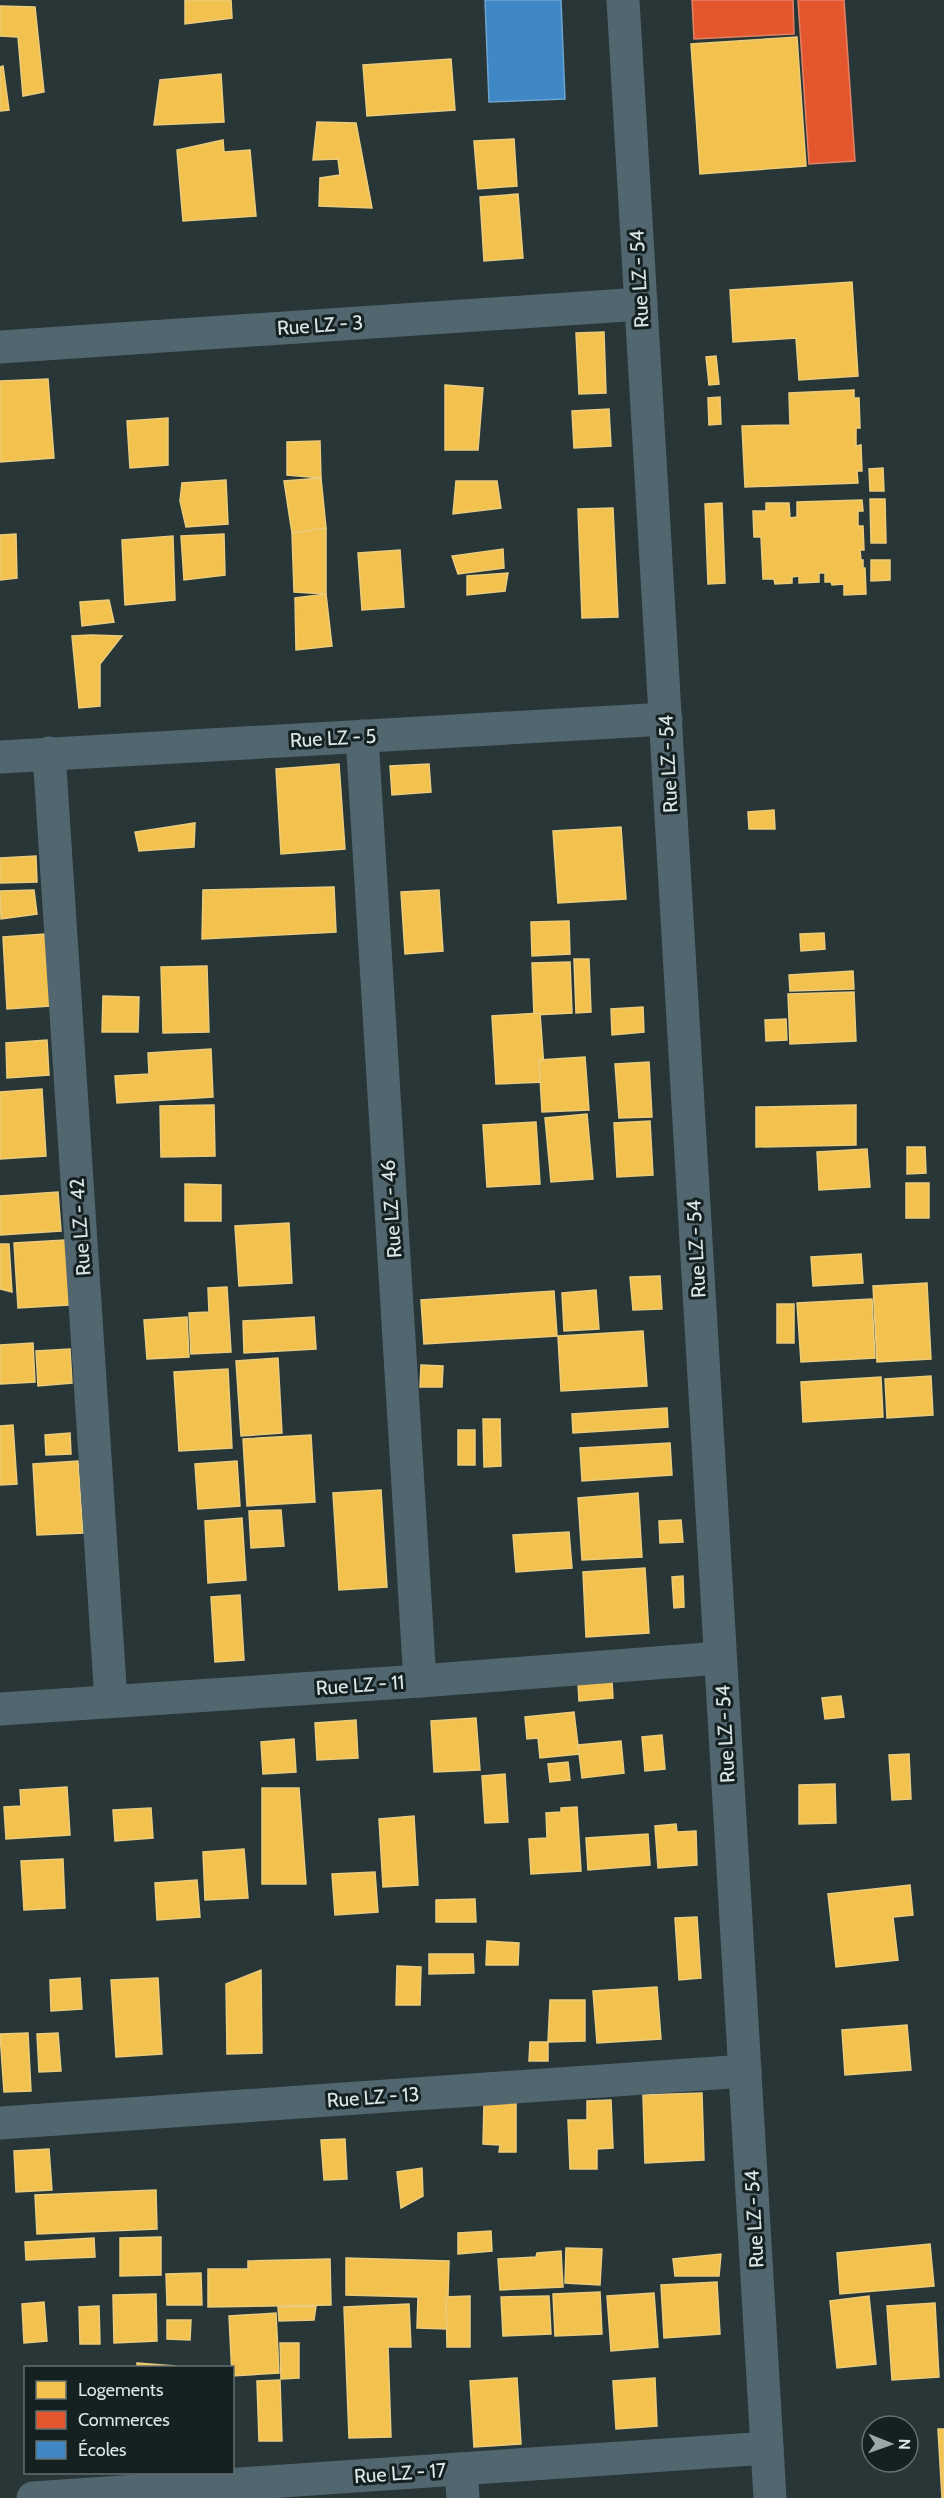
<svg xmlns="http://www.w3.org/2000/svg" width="944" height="2498" font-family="Cabin,sans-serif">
	<rect width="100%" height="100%" fill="#283637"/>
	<g fill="#f2c14e" stroke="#eacc7c" stroke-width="1.5">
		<path d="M185 0H231L232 18 185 24Z"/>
		<path d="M0 6 35 7 44 92 23 96 18 37 0 36Z"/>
		<path d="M797 37 806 166 700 174 691 44Z"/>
		<path d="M451 59 455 110 367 116 363 65Z"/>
		<path d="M3 66 9 110 0 111V67Z"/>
		<path d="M221 74 224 122 154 125 160 80Z"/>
		<path d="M317 122 356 123 372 208 319 206 320 178 340 175 338 159 313 160Z"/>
		<path d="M514 139 517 186 478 189 474 141Z"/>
		<path d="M223 140 224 152 250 150 256 216 183 221 177 150Z"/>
		<path d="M518 194 523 258 484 261 480 197Z"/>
		<path d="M852 282 858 376 799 380 796 338 733 342 730 290Z"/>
		<path d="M604 332 606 393 579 394 576 333Z"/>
		<path d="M716 356 719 384 709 385 706 357Z"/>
		<path d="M48 379 54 458 0 462V381Z"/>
		<path d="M445 385 483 388 478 450H445Z"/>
		<path d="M854 390V398H859L860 428H856V446L861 445 862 471H857L858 483 745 487 742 426 790 425 789 393Z"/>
		<path d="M720 397 721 424 709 425 708 398Z"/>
		<path d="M609 409 611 446 574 448 572 411Z"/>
		<path d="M168 418V465L130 468 127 421Z"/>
		<path d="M320 441 321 478 287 475V442Z"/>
		<path d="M883 468 884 491H870L869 469Z"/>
		<path d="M321 478 326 528 292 533 284 481Z"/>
		<path d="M226 480 228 524 186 527 180 501 182 483Z"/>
		<path d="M456 481H497L501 508 453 514Z"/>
		<path d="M870 499H885L886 543H871Z"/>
		<path d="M862 500 863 511H858V526H863L864 550H860L861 560H863V568H865L866 594 844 595V584L832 585 831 582H825V573H819V582L799 583V576L792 577V583L775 584 774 579H763L761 537H754L753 511H766V503H789L790 518 797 517V502Z"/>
		<path d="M722 503 725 583 708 584 705 504Z"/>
		<path d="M613 508 618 617 582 618 578 509Z"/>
		<path d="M326 528V594L294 592 292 533Z"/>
		<path d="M16 534 17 578 0 580V535Z"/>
		<path d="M224 534 225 575 184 580 181 536Z"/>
		<path d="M173 536 175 600 125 605 122 540Z"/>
		<path d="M503 549 504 568 458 574 452 556Z"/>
		<path d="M400 550 404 607 362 610 358 553Z"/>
		<path d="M871 560H890V580L871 581Z"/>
		<path d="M508 573 505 591 467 595V576Z"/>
		<path d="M326 594 332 646 296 650 295 598Z"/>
		<path d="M109 600 114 622 82 626 80 602Z"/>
		<path d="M91 635 122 636 100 664V706L79 708 72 636Z"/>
		<path d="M339 764 345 849 281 854 276 769Z"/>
		<path d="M429 764 431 792 392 795 390 766Z"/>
		<path d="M774 810 775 829H749L748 812Z"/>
		<path d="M195 823 194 847 139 851 135 832Z"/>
		<path d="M621 827 626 899 558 903 553 831Z"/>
		<path d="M36 856 37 882 0 883V858Z"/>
		<path d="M334 887 336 932 202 939 203 890Z"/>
		<path d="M34 890 37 914 1 919 0 891Z"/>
		<path d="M439 890 443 951 405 954 401 892Z"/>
		<path d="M569 921 570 954 532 956 531 922Z"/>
		<path d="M824 933 825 949 801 951 800 934Z"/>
		<path d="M45 934 50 1006 7 1009 3 937Z"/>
		<path d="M574 959H589L591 1012 576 1013Z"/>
		<path d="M570 962 572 1013 534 1015 532 963Z"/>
		<path d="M207 966 209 1032 163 1033 161 967Z"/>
		<path d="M853 971 854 989 790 991 789 975Z"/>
		<path d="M854 992 856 1041 790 1044 788 994Z"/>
		<path d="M103 996 139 997 138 1032H102Z"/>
		<path d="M643 1007 644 1032 612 1035 611 1009Z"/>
		<path d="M540 1013 545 1082 496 1084 492 1016Z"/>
		<path d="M786 1019 787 1040 766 1041 765 1020Z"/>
		<path d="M47 1040 49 1075 7 1078 6 1043Z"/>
		<path d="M211 1049 213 1097 117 1103 115 1076 149 1074 148 1053Z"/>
		<path d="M585 1057 589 1110 542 1112 539 1060Z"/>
		<path d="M649 1062 652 1117 619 1118 615 1064Z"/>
		<path d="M42 1089 46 1156 0 1159V1092Z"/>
		<path d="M214 1105 215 1156 161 1157 160 1106Z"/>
		<path d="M856 1105V1145L756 1147V1107Z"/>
		<path d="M587 1114 593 1179 551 1182 545 1118Z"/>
		<path d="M650 1121 653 1175 617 1177 614 1123Z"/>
		<path d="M536 1122 540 1184 487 1187 483 1125Z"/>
		<path d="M907 1147H925L926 1173 907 1174Z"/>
		<path d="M867 1149 870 1187 819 1190 817 1152Z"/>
		<rect x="906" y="1183" width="23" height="35"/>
		<path d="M185 1184 221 1185V1221H185Z"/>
		<path d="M58 1192 61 1231 0 1235V1196Z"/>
		<path d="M289 1223 292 1283 239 1286 235 1226Z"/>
		<path d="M65 1240 69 1305 18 1308 14 1243Z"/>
		<path d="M0 1244H9L12 1292 0 1289Z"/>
		<path d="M861 1254 863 1283 813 1286 811 1257Z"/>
		<path d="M660 1276 662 1309 633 1310 630 1277Z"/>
		<path d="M927 1283 931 1359 877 1362 873 1286Z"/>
		<path d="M227 1287 231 1352 191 1354 189 1313 209 1312 208 1288Z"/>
		<path d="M596 1290 599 1329 564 1331 562 1293Z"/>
		<path d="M554 1291 557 1336 424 1344 421 1300Z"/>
		<path d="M872 1299 875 1358 801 1362 797 1303Z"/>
		<rect x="777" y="1304" width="17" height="39"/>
		<path d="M187 1317 189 1357 147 1359 144 1320Z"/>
		<path d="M314 1317 316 1349 244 1353 243 1321Z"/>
		<path d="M643 1331 647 1386 561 1391 558 1336Z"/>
		<path d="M33 1343 35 1382 0 1384V1345Z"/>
		<path d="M70 1349 72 1383 38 1386 36 1351Z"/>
		<path d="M278 1358 282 1433 241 1436 236 1361Z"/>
		<path d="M421 1365 443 1366 442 1387H420Z"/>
		<path d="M228 1369 232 1448 179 1451 174 1372Z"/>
		<path d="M931 1376 933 1415 887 1418 885 1379Z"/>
		<path d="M881 1377 883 1417 803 1422 801 1382Z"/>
		<path d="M667 1408 668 1427 573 1433 572 1414Z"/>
		<path d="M483 1419H500L501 1466 484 1467Z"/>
		<path d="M13 1425 17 1484 0 1485V1426Z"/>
		<rect x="458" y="1430" width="17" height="35"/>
		<path d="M70 1433 71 1454 46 1455 45 1435Z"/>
		<path d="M311 1435 315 1502 247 1506 243 1439Z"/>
		<path d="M670 1443 672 1475 582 1481 580 1448Z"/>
		<path d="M78 1461 83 1533 37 1535 33 1464Z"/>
		<path d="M237 1461 240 1506 198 1509 195 1464Z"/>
		<path d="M381 1490 387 1587 339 1590 333 1493Z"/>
		<path d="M638 1493 642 1557 582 1560 578 1498Z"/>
		<path d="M281 1510 284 1546 251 1548 249 1511Z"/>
		<path d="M242 1518 246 1580 208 1583 205 1521Z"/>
		<path d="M681 1520 683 1542 660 1543 659 1521Z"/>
		<path d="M569 1532 572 1568 516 1572 513 1535Z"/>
		<path d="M645 1568 649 1633 586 1637 583 1572Z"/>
		<path d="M683 1576 684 1607 674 1608 672 1577Z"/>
		<path d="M240 1595 244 1660 215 1662 211 1597Z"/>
		<path d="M612 1681 613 1698 579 1701 578 1683Z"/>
		<path d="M841 1696 844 1717 825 1719 822 1698Z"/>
		<path d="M574 1712 579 1754 540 1758 538 1738 527 1739 525 1717Z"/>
		<path d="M476 1718 480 1770 434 1772 431 1721Z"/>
		<path d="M356 1720 358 1758 317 1760 315 1723Z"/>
		<path d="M662 1735 665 1769 645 1771 642 1737Z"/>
		<path d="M294 1739 296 1772 263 1774 261 1742Z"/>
		<path d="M621 1741 624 1773 582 1778 578 1745Z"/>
		<path d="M909 1754 911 1799 892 1800 889 1755Z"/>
		<path d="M568 1762 570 1780 550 1782 548 1764Z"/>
		<path d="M505 1774 508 1822 485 1823 482 1776Z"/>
		<path d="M835 1784 836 1823 799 1824V1785Z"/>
		<path d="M67 1787 70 1835 6 1839 4 1807 21 1806 20 1790Z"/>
		<path d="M262 1788H299L306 1884H262Z"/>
		<path d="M577 1807 581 1871 531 1874 529 1839 547 1838 546 1813 561 1812V1808Z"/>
		<path d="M151 1808 153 1838 115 1841 113 1810Z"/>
		<path d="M414 1816 418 1885 383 1887 379 1819Z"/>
		<path d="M676 1824 677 1832 696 1831 697 1865 658 1868 655 1826Z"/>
		<path d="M648 1834 650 1865 588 1870 586 1838Z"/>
		<path d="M244 1849 248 1898 205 1900 203 1852Z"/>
		<path d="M63 1859 65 1908 24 1910 21 1861Z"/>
		<path d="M375 1872 378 1912 335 1915 332 1874Z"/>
		<path d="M197 1880 200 1917 157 1920 155 1883Z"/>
		<path d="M910 1885 913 1915 893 1917 898 1960 836 1967 828 1894Z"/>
		<path d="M475 1899 476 1922H436V1900Z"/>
		<path d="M697 1917 701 1978 679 1980 675 1918Z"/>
		<path d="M487 1941 519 1943 518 1965H486Z"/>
		<path d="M429 1954H473L474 1973 429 1974Z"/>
		<path d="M397 1966 421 1967 420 2005H396Z"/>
		<path d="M261 1970 262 2053 227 2054 226 1984Z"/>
		<path d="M80 1978 82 2009 51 2011 50 1980Z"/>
		<path d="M158 1978 162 2054 116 2057 111 1980Z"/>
		<path d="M657 1987 661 2039 597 2043 593 1991Z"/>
		<path d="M550 2000H585V2041L548 2042Z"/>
		<path d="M907 2025 911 2070 845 2075 842 2030Z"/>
		<path d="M28 2033 31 2091 4 2092 0 2034Z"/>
		<path d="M58 2033 61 2071 39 2072 37 2034Z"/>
		<path d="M530 2042H548V2061H529Z"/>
		<path d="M702 2093 704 2160 645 2163 643 2095Z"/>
		<path d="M611 2100 613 2148 597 2149V2169H570L568 2120H587V2101Z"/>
		<path d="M516 2102V2152H499L500 2145 483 2144 484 2103Z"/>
		<path d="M345 2139 347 2179 324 2180 321 2140Z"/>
		<path d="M49 2149 52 2190 16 2192 14 2151Z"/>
		<path d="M422 2168 423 2196 401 2208 397 2172Z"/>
		<path d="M156 2190 157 2229 37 2234 35 2195Z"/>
		<path d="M491 2231 492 2251 458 2254V2233Z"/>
		<path d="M161 2237V2275L120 2276V2238Z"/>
		<path d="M94 2238 95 2257 26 2260 25 2242Z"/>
		<path d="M930 2244 934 2286 840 2294 837 2253Z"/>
		<path d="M566 2248 602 2249 600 2285 565 2283Z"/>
		<path d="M561 2251 563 2287 500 2290 498 2259 536 2257 537 2253Z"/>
		<path d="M721 2254 719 2276H675L673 2259Z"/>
		<path d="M346 2258 449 2261 447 2329 417 2328 418 2297 346 2295Z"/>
		<path d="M330 2259 331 2305 208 2307V2269H248V2261Z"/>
		<path d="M201 2273 202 2305H167L166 2274Z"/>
		<path d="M717 2282 720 2334 664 2338 661 2285Z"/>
		<path d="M600 2292 602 2334 555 2336 553 2294Z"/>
		<path d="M654 2293 658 2347 611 2351 607 2296Z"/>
		<path d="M156 2294 157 2341 114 2343 113 2295Z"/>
		<path d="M470 2296V2347H447L446 2297Z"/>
		<path d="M549 2296 551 2334 503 2336 501 2297Z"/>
		<path d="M869 2296 876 2364 837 2368 830 2301Z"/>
		<path d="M44 2302 47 2341 24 2343 22 2304Z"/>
		<path d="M935 2303 939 2377 892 2380 887 2306Z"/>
		<path d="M409 2304 411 2347H388L391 2437 349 2438 344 2307Z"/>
		<path d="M99 2306 100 2344H80L79 2307Z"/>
		<path d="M316 2306 314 2320 279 2321 278 2307Z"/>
		<path d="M276 2313 279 2373 232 2376 229 2316Z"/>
		<path d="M167 2320H191L190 2340 167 2339Z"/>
		<path d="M280 2343H299V2378L281 2379Z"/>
		<path d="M137 2363 175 2366V2368H137Z"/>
		<path d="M517 2378 521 2444 474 2447 470 2381Z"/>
		<path d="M655 2378 657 2426 616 2429 613 2381Z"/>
		<path d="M280 2380 282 2441H259L257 2381Z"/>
		<path d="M938 2429H944V2498H942Z"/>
	</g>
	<g fill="#e4572e" stroke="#e08266" stroke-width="1.5">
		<path d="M692 0H793L794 34 694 39Z"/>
		<path d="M798 0H844L855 161 809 164Z"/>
	</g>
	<path fill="#3f88c5" stroke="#6da4cf" stroke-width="1.5" d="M485 0H561L565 99 489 102Z"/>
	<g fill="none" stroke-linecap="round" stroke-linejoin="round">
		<g stroke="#52666f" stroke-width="33">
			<path d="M623 0 770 2498"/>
			<path d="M0 347 641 304"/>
			<path d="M362 736 420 1681"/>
			<path d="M49 753 111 1701"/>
			<path d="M0 757 666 719"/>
			<path d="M0 1709 420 1681 720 1658"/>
			<path d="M0 2123 745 2071"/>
			<path d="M461 2469 463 2498"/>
			<path d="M33 2498 767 2448"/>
		</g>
	</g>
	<g text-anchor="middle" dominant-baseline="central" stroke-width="6" stroke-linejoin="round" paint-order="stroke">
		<g font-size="20" fill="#d8e6e7" stroke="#152021">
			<text transform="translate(639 279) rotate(-93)">Rue LZ - 54</text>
			<text transform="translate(320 325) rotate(-4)">Rue LZ - 3</text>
			<text transform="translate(333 738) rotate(-3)">Rue LZ - 5</text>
			<text transform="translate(668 764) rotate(-93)">Rue LZ - 54</text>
			<text transform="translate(391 1209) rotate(-94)">Rue LZ - 46</text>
			<text transform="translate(80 1227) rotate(-94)">Rue LZ - 42</text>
			<text transform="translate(696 1249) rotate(-93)">Rue LZ - 54</text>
			<text transform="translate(360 1685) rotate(-4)">Rue LZ - 11</text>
			<text transform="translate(725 1734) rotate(-93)">Rue LZ - 54</text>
			<text transform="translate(373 2097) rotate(-4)">Rue LZ - 13</text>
			<text transform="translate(754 2219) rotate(-93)">Rue LZ - 54</text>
			<text transform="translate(400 2473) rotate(-4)">Rue LZ - 17</text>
		</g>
	</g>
	<rect x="24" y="2366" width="210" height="108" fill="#152021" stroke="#636f70" stroke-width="1.5"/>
	<rect x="36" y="2381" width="30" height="18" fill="#f2c14e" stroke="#636f70" stroke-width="1.5"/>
	<text x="78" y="2396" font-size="18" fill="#d8e6e7">Logements</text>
	<rect x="36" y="2411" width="30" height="18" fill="#e4572e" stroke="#636f70" stroke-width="1.5"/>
	<text x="78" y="2426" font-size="18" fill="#d8e6e7">Commerces</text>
	<rect x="36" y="2441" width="30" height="18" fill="#3f88c5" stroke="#636f70" stroke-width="1.5"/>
	<text x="78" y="2456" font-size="18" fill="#d8e6e7">Écoles</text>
	<g transform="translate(890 2444) rotate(91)"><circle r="28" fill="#152021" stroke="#636f70" stroke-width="1.5"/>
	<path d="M0-4.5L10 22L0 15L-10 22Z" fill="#9aa8a9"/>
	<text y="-9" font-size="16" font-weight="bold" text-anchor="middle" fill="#d8e6e7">N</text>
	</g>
</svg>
